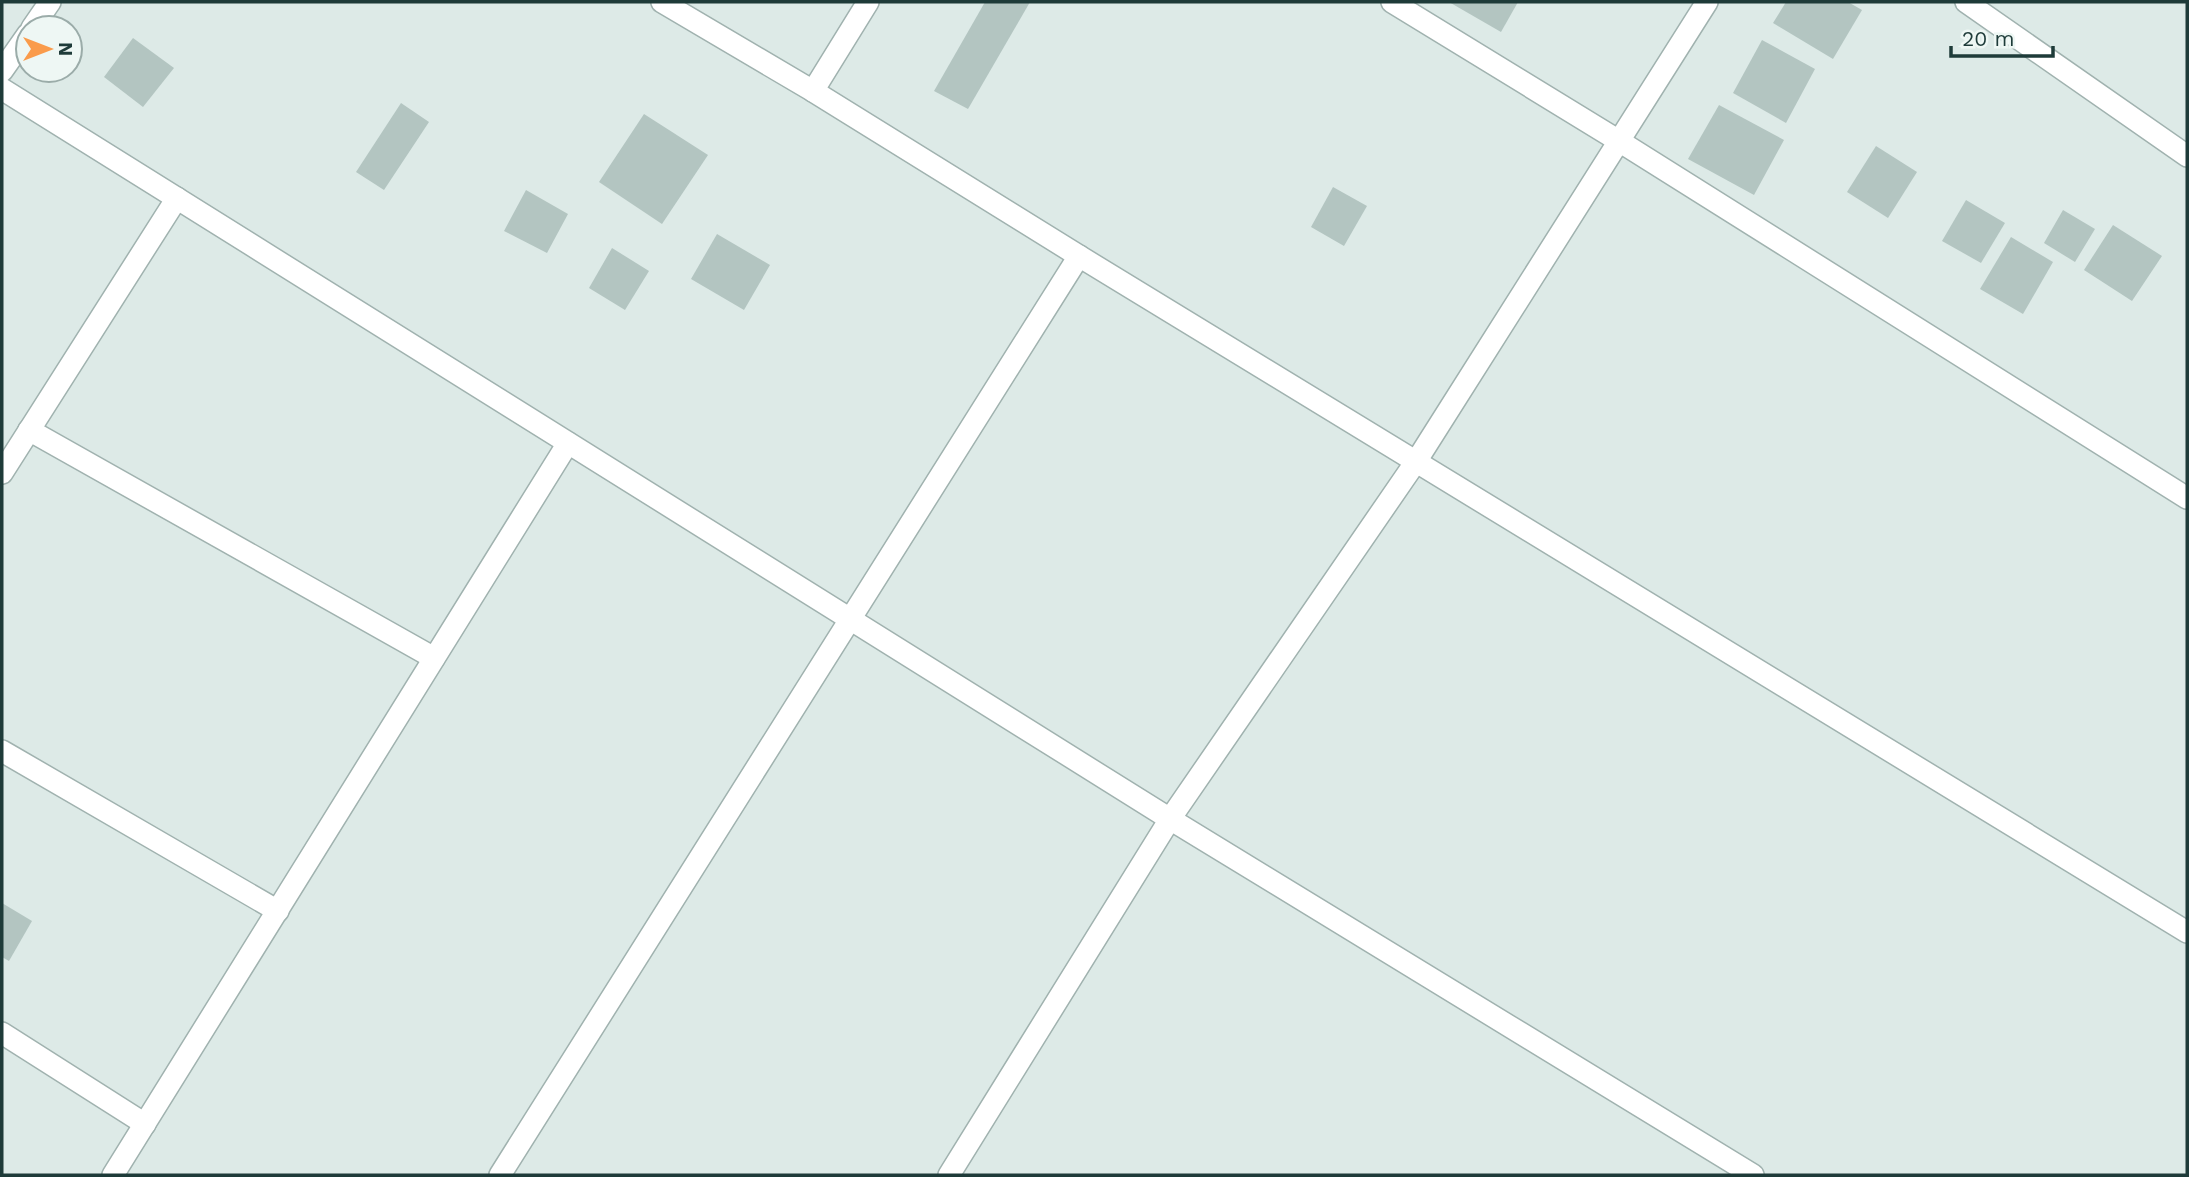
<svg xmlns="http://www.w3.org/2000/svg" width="2189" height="1177" font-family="'Work Sans',sans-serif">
	<rect width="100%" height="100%" fill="#ddeae7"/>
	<g fill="#b3c5c1">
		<path d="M985 2H1030L968 109 934 91Z"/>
		<path d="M1449 2H1518L1501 32Z"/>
		<path d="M1786 2H1848L1862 10 1833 59 1773 23Z"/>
		<path d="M133 38 174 68 143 107 104 77Z"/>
		<path d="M1762 40 1815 69 1786 123 1733 93Z"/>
		<path d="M401 103 429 122 384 190 356 172Z"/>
		<path d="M1719 105 1784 140 1754 195 1688 159Z"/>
		<path d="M644 114 708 155 662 224 599 182Z"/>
		<path d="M1876 146 1917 172 1888 218 1847 192Z"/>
		<path d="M1333 187 1367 206 1344 246 1311 227Z"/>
		<path d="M526 190 568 214 547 253 504 231Z"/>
		<path d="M1966 200 2005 223 1981 263 1942 241Z"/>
		<path d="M2063 210 2095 229 2075 262 2044 243Z"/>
		<path d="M2113 225 2162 256 2132 301 2084 270Z"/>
		<path d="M717 234 770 265 744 310 691 279Z"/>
		<path d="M2011 237 2053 262 2023 314 1980 289Z"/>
		<path d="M612 248 649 271 625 310 589 288Z"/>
		<path d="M2 903 32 921 9 961 2 957Z"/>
	</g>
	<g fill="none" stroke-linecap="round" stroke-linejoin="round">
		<defs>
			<g id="minor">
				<path d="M1392 2 1619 141 2187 498"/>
				<path d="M1966 2 2187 156"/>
				<path d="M2 89 1170 819 1753 1175"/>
				<path d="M813 91 868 2"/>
				<path d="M29 430 434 658"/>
				<path d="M2 473 177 198"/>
				<path d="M2 751 278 911"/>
				<path d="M2 1033 145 1124"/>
				<path d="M113 1175 568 443"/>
				<path d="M500 1175 1079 256"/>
				<path d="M949 1175 1170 819 1417 460 1707 2"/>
			</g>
			<g id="tertiary">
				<path d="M662 2 813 91 1079 256 2187 932"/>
				<path d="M32 28 50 2"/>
				<path d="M2 71 28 34"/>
			</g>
		</defs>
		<use href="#minor" stroke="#a0b2af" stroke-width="24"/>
		<use href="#tertiary" stroke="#a0b2af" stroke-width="24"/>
		<use href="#minor" stroke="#fff" stroke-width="21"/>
		<use href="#tertiary" stroke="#fff" stroke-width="21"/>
	</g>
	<rect width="2189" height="1177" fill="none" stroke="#1e3b39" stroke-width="7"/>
	<g transform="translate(49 49) rotate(90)"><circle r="33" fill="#eef7f4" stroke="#9baca9" stroke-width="2"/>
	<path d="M0-5L12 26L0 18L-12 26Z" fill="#fa9b4b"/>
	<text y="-10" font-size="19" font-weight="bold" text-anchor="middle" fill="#1e3b39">N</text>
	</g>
	<path d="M1951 46v10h102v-10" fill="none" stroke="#1e3b39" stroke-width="3.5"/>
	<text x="1962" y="46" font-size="21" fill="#1e3b39" stroke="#eef7f4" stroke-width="5" paint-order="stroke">20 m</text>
</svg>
